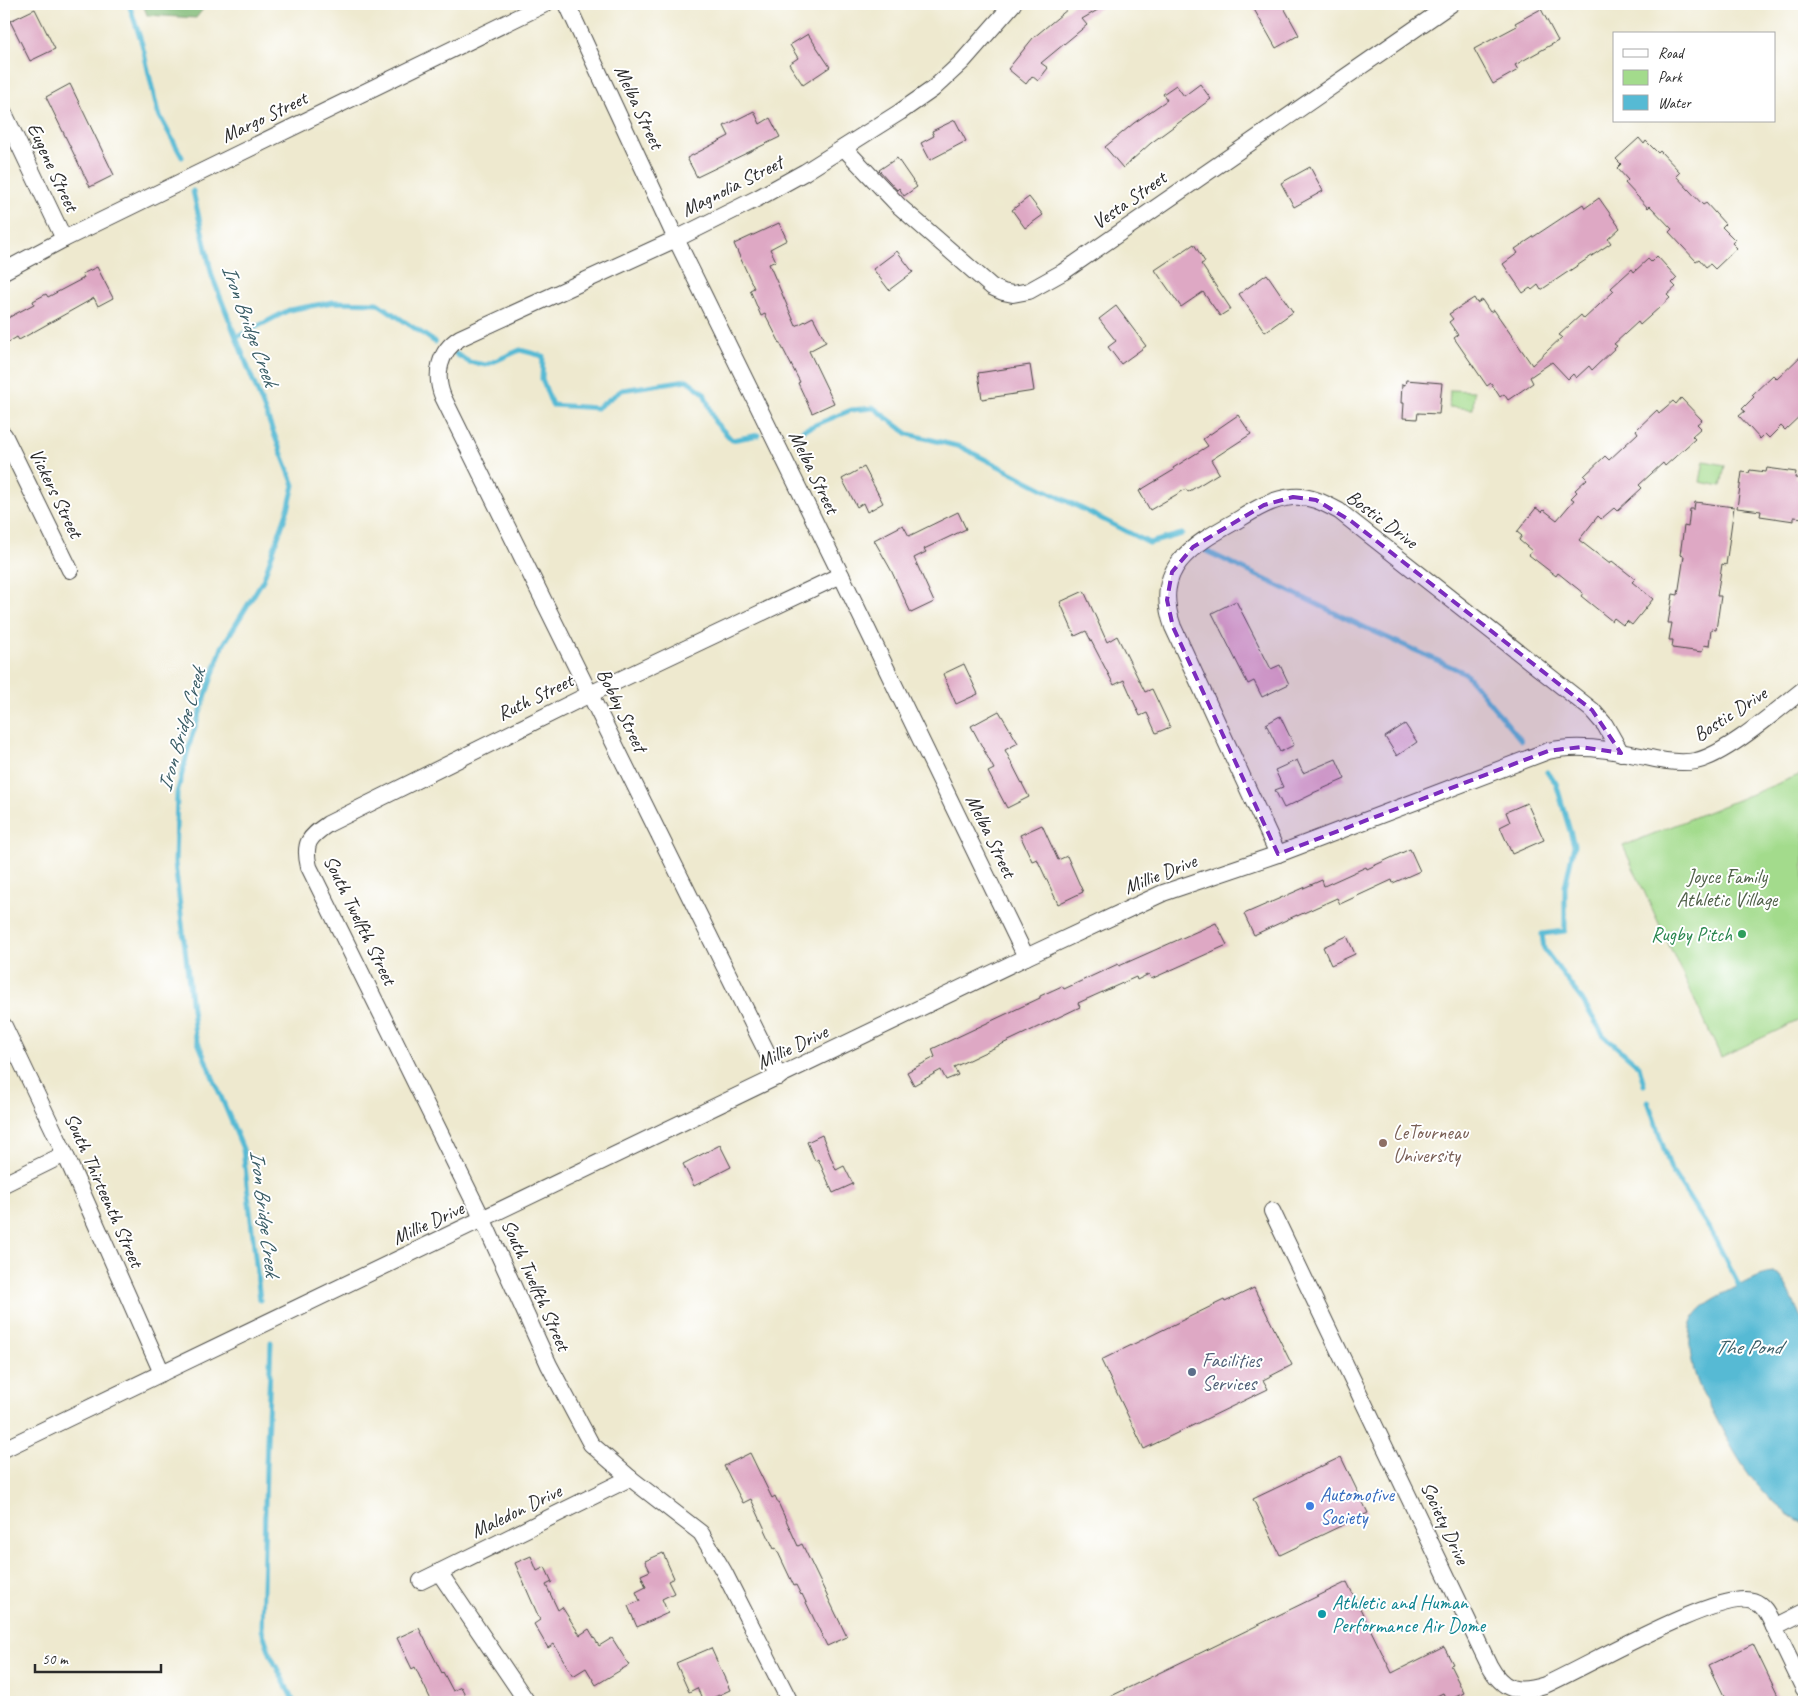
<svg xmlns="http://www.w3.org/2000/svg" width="1808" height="1706" font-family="Caveat,sans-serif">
	<rect width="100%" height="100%" fill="#fff"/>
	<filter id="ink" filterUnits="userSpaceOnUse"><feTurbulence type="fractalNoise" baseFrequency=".02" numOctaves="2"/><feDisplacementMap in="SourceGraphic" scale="10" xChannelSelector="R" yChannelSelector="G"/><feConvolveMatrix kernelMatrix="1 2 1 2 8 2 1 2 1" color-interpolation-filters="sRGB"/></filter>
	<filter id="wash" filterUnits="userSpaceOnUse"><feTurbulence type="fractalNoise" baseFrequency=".0096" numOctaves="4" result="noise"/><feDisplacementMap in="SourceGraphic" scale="20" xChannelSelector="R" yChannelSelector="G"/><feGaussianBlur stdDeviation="1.12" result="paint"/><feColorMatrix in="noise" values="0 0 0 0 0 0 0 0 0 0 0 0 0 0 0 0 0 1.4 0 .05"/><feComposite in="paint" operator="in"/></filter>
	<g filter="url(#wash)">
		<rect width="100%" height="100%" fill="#eee9cf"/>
		<g fill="#a3db8c" stroke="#67835c">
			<path d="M1450 390 1474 391 1473 409 1449 407Z"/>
			<path d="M1704 461 1725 465 1721 486 1700 482Z"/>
			<path d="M1804 773V1018L1721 1057 1623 846Z"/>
		</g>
		<path fill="#82bb78" stroke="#567352" d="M143 4H207L196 18 147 15Z"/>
		<path fill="#56bad4" stroke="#407280" d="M1773 1273 1780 1276 1785 1283 1804 1324V1523C1760 1503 1733 1452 1712 1410 1707 1400 1700 1390 1697 1380 1691 1364 1688 1344 1691 1327 1694 1308 1715 1298 1731 1290 1744 1283 1759 1274 1773 1273Z"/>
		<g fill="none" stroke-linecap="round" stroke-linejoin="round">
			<g stroke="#56bad4" stroke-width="5">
				<path d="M129 4 142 44 158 113 182 157"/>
				<path d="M193 191 212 276 294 485 289 506 263 580 222 647 191 739 177 793 175 863 195 1035 243 1149 260 1300"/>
				<path d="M237 337 289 310 333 302 377 303 435 342"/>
				<path d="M456 354 469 362 486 365 520 350 543 356 542 379 552 405 597 408 622 390 687 380 704 393 715 422 732 440 759 435"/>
				<path d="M803 430 851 410 874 408 908 434 961 447 1149 543 1182 534"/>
				<path d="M1206 551 1364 627 1465 673 1521 740"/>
				<path d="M1547 772 1556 783 1574 845 1565 887V931L1542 934 1544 949 1582 1000 1604 1036 1639 1066 1644 1085"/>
				<path d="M1648 1101 1671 1170 1712 1233 1739 1286"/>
				<path d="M271 1342 266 1466 262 1630 271 1656 294 1702"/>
			</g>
		</g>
		<g id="blocks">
			<g fill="#dea8c4">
				<path d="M1074 4H1108L1082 19 1087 25 1041 63 1048 68 1038 81 1032 76 1026 84 1008 69 1033 38Z"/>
				<path d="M1251 4H1282L1299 35 1276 48Z"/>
				<path d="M35 9 55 49 30 61 10 21Z"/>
				<path d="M1541 9 1558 41 1515 65 1518 70 1493 84 1474 49 1517 26 1515 23Z"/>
				<path d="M808 34 830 67 803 85 789 64 798 58 790 45Z"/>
				<path d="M70 84 114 175 90 187 46 97Z"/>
				<path d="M1200 84 1211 99 1151 143 1123 168 1105 147 1134 123 1167 100 1163 94 1176 85 1184 96Z"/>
				<path d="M754 111 760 124 770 118 780 137 697 177 687 158 729 136 724 126Z"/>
				<path d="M955 120 966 141 930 160 921 143 934 136 932 131Z"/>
				<path d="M1639 138 1644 144 1646 141 1658 153 1660 151 1680 172 1676 176 1703 205 1706 203 1725 224 1722 227 1735 240 1732 243 1737 248 1715 269 1710 264 1706 267 1699 259 1696 261 1669 232 1672 229 1650 206 1648 208 1625 183 1628 180 1617 168 1621 164 1616 159Z"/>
				<path d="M897 158 917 187 904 196 899 188 897 190 879 170Z"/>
				<path d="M1310 167 1323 191 1294 207 1281 183Z"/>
				<path d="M1029 197 1043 215 1025 228 1012 210Z"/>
				<path d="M1599 198 1620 228 1608 239 1611 243 1541 290 1538 285 1532 290 1530 288 1523 293 1503 264 1518 253 1515 249 1583 204 1585 208Z"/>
				<path d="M779 223 787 240 770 249 776 261 769 264 796 326 813 317 826 342 809 351 834 403 812 413 798 383 800 382 765 314 761 316 750 290 754 288 734 244Z"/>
				<path d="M1194 244 1205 262 1201 264 1231 309 1220 316 1203 292 1181 307 1155 270Z"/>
				<path d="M897 251 913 272 889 290 873 269Z"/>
				<path d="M1657 256 1677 278 1672 283 1676 287 1667 295 1670 298 1640 325 1638 322 1614 344 1617 346 1592 370 1589 366 1576 378 1573 374 1568 379 1552 362 1530 377 1533 383 1508 400 1504 394 1500 397 1491 383 1487 386 1454 338 1458 335 1449 322 1453 319 1449 314 1474 298 1477 303 1482 300 1490 312 1494 310 1532 365 1562 337 1559 335 1581 315 1584 319 1614 291 1611 288 1632 269 1634 272 1648 259 1651 262Z"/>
				<path d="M97 267 113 298 98 306 94 298 19 340 17 337 4 345V320L34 304 33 301 46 294 48 297 84 278 82 274Z"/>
				<path d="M1267 274 1293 312 1265 332 1239 294Z"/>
				<path d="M1116 306 1146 346 1121 364 1108 347 1116 341 1099 319Z"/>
				<path d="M1804 353V412L1785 430 1781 426 1769 438 1765 434 1760 439 1739 416 1745 411 1742 409 1754 397 1752 395 1773 375 1777 379Z"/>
				<path d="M1030 365 1034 391 982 399 978 373Z"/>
				<path d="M1406 380 1442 383 1439 414 1418 413 1417 419 1403 418 1404 403H1401L1402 384 1405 385Z"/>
				<path d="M1681 398 1702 420 1697 424 1701 428 1692 436 1695 439 1665 466 1663 463 1639 485 1642 488 1617 511 1614 508 1601 519 1598 516 1579 540 1610 564 1612 561 1635 579 1632 582 1653 599 1632 625 1627 621 1623 625 1614 618 1612 621 1581 596 1583 593 1558 573 1556 576 1529 555 1532 551 1519 540 1522 536 1517 532 1536 508 1542 512 1544 510 1557 520 1574 500 1571 498 1577 492 1575 490 1587 479 1584 476 1605 456 1609 460 1638 433 1636 430 1657 410 1659 413 1673 401 1676 404Z"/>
				<path d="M1238 415 1251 434 1211 460 1219 473 1188 492 1186 489 1150 510 1139 491 1174 470 1173 468 1208 446 1203 439Z"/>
				<path d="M864 467 883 503 867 512 863 503 857 507 842 479Z"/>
				<path d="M1767 468 1796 472 1795 478 1804 479V518L1794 517V521L1760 516 1761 511 1737 508 1742 472 1749 473 1750 470 1766 472Z"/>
				<path d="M1695 502 1734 507 1726 565 1722 564 1717 596H1721L1716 630 1711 629 1709 646 1704 645 1702 652 1672 648 1673 640H1669L1672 623H1668L1673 594 1678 595 1684 556 1680 555 1684 526 1688 527 1690 509H1694Z"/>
				<path d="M958 512 966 529 924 549 926 552 914 558 934 602 911 613 891 570 874 540 903 525 909 536Z"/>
				<path d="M1084 591 1107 642 1117 636 1145 692 1152 689 1170 727 1156 733 1147 713 1140 716 1124 680 1114 685 1086 631 1075 636 1060 602Z"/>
				<path d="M1236 601 1271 669 1280 665 1289 684 1262 697 1254 681 1248 684 1212 613Z"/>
				<path d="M964 664 978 694 956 704 943 674Z"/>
				<path d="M999 711 1018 743 1005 750 1029 797 1007 808 988 772 994 769 971 726Z"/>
				<path d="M1280 716 1294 745 1280 752 1266 724Z"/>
				<path d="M1405 724 1417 742 1397 756 1385 737Z"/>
				<path d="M1336 759 1345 779 1313 793V794L1284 808 1275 790 1283 787 1275 770 1297 760 1303 773Z"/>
				<path d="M1527 803 1544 840 1512 854 1500 827 1510 822 1506 812Z"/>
				<path d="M1042 825 1058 860 1067 856 1083 892 1058 904 1037 859 1032 861 1020 835Z"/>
				<path d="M1410 849 1420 871 1393 883 1392 880 1340 904 1337 898 1297 916V915L1254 935 1244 914 1322 880 1324 886 1366 867 1367 869Z"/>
				<path d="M1216 923 1227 945 1151 979 1149 974 1137 980 1136 977 1078 1003 1080 1007 954 1067 958 1075 946 1080 941 1070 914 1085 907 1072 935 1057 932 1049 1040 998V996L1062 986 1064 989 1118 964 1119 966Z"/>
				<path d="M1347 936 1355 954 1331 965 1323 947Z"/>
				<path d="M822 1135 836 1170 844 1166 853 1184 833 1193 818 1159 815 1161 807 1142Z"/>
				<path d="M720 1145 731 1167 694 1186 683 1164Z"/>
				<path d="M1254 1288 1292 1365 1263 1380 1268 1389 1144 1449 1101 1360 1224 1300 1225 1302Z"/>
				<path d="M750 1453 772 1498 775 1496 798 1546 802 1544 847 1637 827 1646 802 1594 801 1595 796 1585 794 1586 776 1548 774 1549 751 1499 743 1503 724 1466Z"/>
				<path d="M1341 1457 1368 1513 1280 1555 1253 1499Z"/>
				<path d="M663 1553 674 1578 668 1581 674 1593 662 1599 668 1613 637 1627 628 1606 640 1601 636 1592 646 1587 641 1575 650 1571 645 1561Z"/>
				<path d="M531 1556 537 1571 545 1567 552 1582 546 1585 558 1610 562 1607 580 1635 589 1629 599 1646 612 1638 629 1665 596 1685 586 1668 573 1676 554 1644 548 1648 534 1624 540 1620 515 1563Z"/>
				<path d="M1347 1582 1392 1673 1444 1647 1453 1664 1450 1665 1464 1693 1447 1701 1443 1693 1424 1702H1099Z"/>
				<path d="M419 1628 442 1673 443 1672 453 1691 461 1687 469 1702H432L415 1667 412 1669 397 1638Z"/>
				<path d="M1753 1644 1781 1702H1727L1709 1665Z"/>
				<path d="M711 1648 730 1690 704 1702 697 1688 689 1692 676 1663Z"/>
			</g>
		</g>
	</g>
	<g filter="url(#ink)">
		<use href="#blocks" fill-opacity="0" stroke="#484844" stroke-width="1"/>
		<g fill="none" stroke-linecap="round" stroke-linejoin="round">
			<defs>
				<g id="street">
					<path d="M567 4 676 239 841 575 1026 957"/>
					<path d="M4 113 64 239"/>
					<path d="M844 148 899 206 992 287 1003 292 1013 294 1029 291 1063 272 1451 4"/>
					<path d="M4 271 64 239 545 4"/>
					<path d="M4 435 70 570"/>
					<path d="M1278 854 1173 627C1152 568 1191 546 1236 521 1254 510 1271 499 1292 497 1309 495 1324 503 1339 511L1592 710 1605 725 1621 753"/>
					<path d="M4 1026 65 1154 162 1373"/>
					<path d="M779 1077 443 397C434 375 439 351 460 338L676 239 758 198 805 172 900 112 933 89 962 62 1013 4"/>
					<path d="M4 1184 65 1154"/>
					<path d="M1272 1211 1489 1665C1503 1691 1517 1694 1545 1685 1584 1668 1719 1589 1753 1601 1765 1605 1769 1617 1774 1627"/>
					<path d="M4 1449 1026 957 1163 893 1278 854 1548 751C1580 743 1614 751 1646 757 1662 761 1679 764 1696 761 1727 754 1777 710 1804 689"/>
					<path d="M439 1572 527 1702"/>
					<path d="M421 1581 630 1478"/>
					<path d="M1804 1612 1774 1627 1804 1689"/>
					<path d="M790 1702 724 1572 701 1533 630 1478 591 1444 549 1365 483 1220 309 867C303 843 309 837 328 824L590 694 841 575"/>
				</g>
			</defs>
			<use href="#street" stroke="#484844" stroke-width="18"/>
			<use href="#street" stroke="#fff" stroke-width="16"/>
		</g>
	</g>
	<path fill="#7b2cbf" fill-opacity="0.2" stroke="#7b2cbf" stroke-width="4" stroke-dasharray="10 6" stroke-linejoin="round" d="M1293 497 1316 500 1351 521 1592 710 1621 753 1581 747 1548 751 1278 854 1173 627 1167 600 1172 572 1193 547 1264 505Z"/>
	<circle fill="#2e9e5b" stroke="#fff" stroke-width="2" cx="1742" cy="934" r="5"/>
	<circle fill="#8d6e63" stroke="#fff" stroke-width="2" cx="1383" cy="1143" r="5"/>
	<circle fill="#5c6f8a" stroke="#fff" stroke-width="2" cx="1192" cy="1372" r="5"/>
	<circle fill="#3f7fe0" stroke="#fff" stroke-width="2" cx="1310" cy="1506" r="5"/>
	<circle fill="#0f9aa8" stroke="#fff" stroke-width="2" cx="1322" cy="1614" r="5"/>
	<g text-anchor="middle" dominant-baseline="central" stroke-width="4" stroke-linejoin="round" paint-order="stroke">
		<g font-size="20" fill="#2b2b2b" stroke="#fff">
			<text transform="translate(639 107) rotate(65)">Melba Street</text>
			<text transform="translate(264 117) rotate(-26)">Margo Street</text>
			<text transform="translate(53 167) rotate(65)">Eugene Street</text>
			<text transform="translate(732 186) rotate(-27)">Magnolia Street</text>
			<text transform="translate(1129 200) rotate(-35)">Vesta Street</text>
			<text transform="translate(814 472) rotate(64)">Melba Street</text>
			<text transform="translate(56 493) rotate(64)">Vickers Street</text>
			<text transform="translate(1382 519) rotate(37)">Bostic Drive</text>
			<text transform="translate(535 697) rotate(-26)">Ruth Street</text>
			<text transform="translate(622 710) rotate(64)">Bobby Street</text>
			<text transform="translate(1730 714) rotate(-33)">Bostic Drive</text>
			<text transform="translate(991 836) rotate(64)">Melba Street</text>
			<text transform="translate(1160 874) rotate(-22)">Millie Drive</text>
			<text transform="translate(360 920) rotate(64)">South Twelfth Street</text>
			<text transform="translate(792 1047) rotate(-26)">Millie Drive</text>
			<text transform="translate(104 1190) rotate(66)">South Thirteenth Street</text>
			<text transform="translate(428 1223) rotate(-25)">Millie Drive</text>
			<text transform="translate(536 1285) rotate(66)">South Twelfth Street</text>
			<text transform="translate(516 1511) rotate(-26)">Maledon Drive</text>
			<text transform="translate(1445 1523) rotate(65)">Society Drive</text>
		</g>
		<g font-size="20" fill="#4f6048" stroke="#fff">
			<text x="1727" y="876">Joyce Family<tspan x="1727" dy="23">Athletic Village</tspan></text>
		</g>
		<g font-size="20" fill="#27864d" stroke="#fff" text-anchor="end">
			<text x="1732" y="934">Rugby Pitch</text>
		</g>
		<g font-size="20" fill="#785e54" stroke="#fff" text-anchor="start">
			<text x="1393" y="1132">LeTourneau<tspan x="1393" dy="23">University</tspan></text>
		</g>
		<g font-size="20" fill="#4e5e75" stroke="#fff" text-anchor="start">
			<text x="1202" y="1360">Facilities<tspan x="1202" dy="23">Services</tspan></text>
		</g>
		<g font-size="20" fill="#366cbe" stroke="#fff" text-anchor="start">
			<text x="1320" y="1494">Automotive<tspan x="1320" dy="23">Society</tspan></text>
		</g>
		<g font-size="20" fill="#0d838f" stroke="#fff" text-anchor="start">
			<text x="1332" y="1602">Athletic and Human<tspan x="1332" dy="23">Performance Air Dome</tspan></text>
		</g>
		<g font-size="21" font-style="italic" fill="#3a5d66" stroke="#fff">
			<text transform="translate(250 325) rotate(70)">Iron Bridge Creek</text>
			<text transform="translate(181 730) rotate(-74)">Iron Bridge Creek</text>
			<text transform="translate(265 1213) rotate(83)">Iron Bridge Creek</text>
			<text x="1748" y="1347">The Pond</text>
		</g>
	</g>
	<rect width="1808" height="1706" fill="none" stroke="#fff" stroke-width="20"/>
	<rect x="1613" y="32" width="162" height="90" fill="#ffffff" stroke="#aaaaaa"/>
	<rect x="1623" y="49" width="25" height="8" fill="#ffffff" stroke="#aaaaaa"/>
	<text x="1658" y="58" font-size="15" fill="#2b2b2b">Road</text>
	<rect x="1623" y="70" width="25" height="15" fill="#a3db8c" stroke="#aaaaaa"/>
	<text x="1658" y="82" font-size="15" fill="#2b2b2b">Park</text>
	<rect x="1623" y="95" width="25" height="15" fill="#56bad4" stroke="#aaaaaa"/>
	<text x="1658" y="108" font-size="15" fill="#2b2b2b">Water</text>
	<path d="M35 1664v8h126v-8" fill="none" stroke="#2b2b2b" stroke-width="2.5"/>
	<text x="42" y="1664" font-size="15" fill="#2b2b2b" stroke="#ffffff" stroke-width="4" paint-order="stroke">50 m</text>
</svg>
